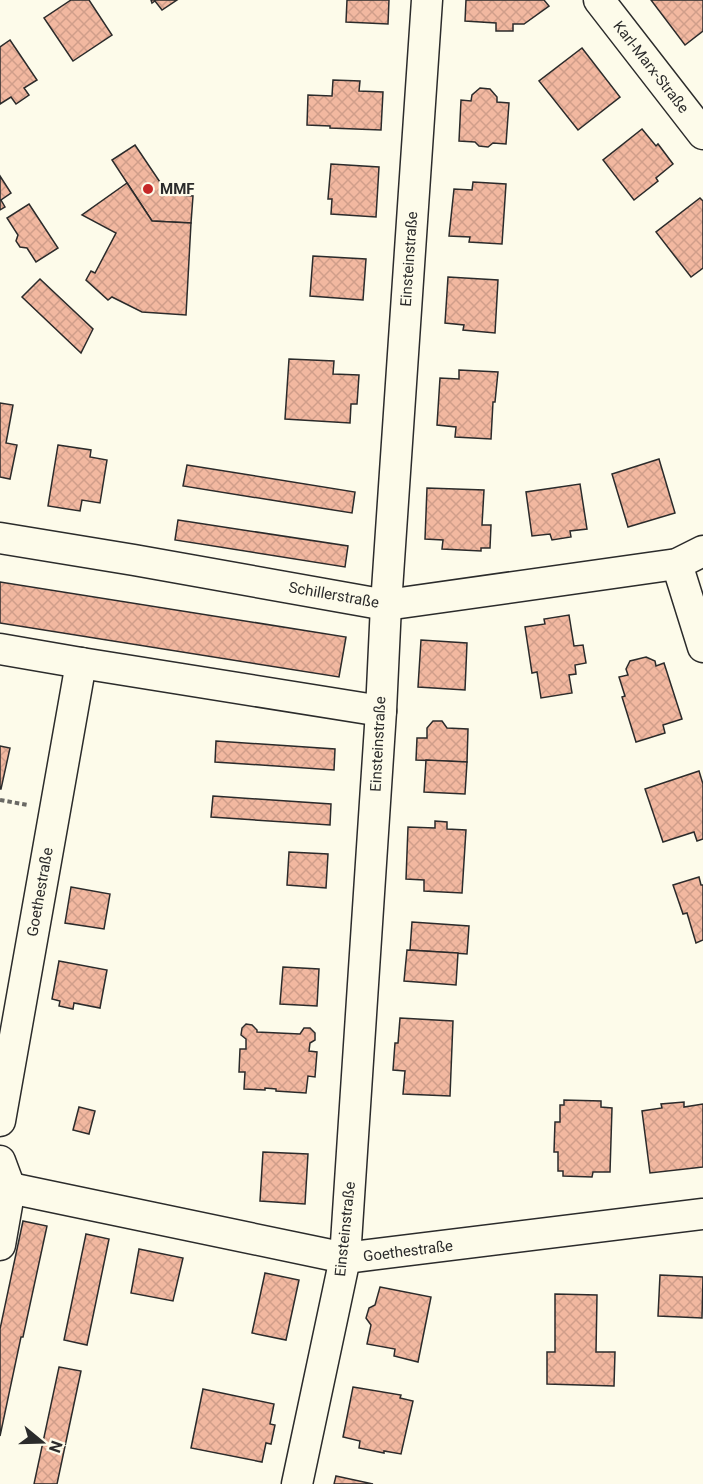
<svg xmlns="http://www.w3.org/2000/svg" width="703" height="1484" font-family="Roboto,sans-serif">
	<defs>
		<pattern id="building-cross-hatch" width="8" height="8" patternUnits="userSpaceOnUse" patternTransform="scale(1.5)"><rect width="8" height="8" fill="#f2b8a0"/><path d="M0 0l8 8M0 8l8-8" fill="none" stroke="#d09e8a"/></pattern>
	</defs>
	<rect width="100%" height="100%" fill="#fdfbea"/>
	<g fill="url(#building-cross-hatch)" stroke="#2b2b2b" stroke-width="1.5">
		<path d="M71 0H89L112 35 73 61 44 18Z"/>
		<path d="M151 0H177L162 10 155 1 152 3Z"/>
		<path d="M347 0H389L388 24 346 22Z"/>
		<path d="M466 0H544L549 6 524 24H513V31H496V23L465 21Z"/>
		<path d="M651 0H703V31L685 45Z"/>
		<path d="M10 40 37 80 24 88 29 95 16 104 11 97 0 104V47Z"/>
		<path d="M582 48 620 97 578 130 539 81Z"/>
		<path d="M333 80 360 81 359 91 383 92 381 130 330 128V126L307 125 308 95 332 96Z"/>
		<path d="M480 88 490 89 497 97V102L509 103 506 144 493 143 488 147 479 146 475 142 459 141 461 100 471 101 472 95Z"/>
		<path d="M642 129 656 146 658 144 673 164 656 178 658 181 634 200 603 160Z"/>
		<path d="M135 145 168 194 193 196 191 223 152 221 112 160Z"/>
		<path d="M331 164 379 167 376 217 331 214 332 199H328Z"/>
		<path d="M0 176 11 193 1 200 5 207 0 210Z"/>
		<path d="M473 182 506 184 502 244 469 242 470 237 449 236 454 189 472 190Z"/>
		<path d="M127 183 152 221 191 223 186 315 142 312 112 297 108 300 86 280 91 271 95 273 116 233 82 215Z"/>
		<path d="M700 198 703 201V268L691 277 656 232Z"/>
		<path d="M29 204 58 248 36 262 27 248 20 247 16 241 18 235 7 218Z"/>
		<path d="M313 256 366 259 363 300 310 296Z"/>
		<path d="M448 277 498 280 495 333 463 330 464 325 445 323Z"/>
		<path d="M40 279 93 329 81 353 22 297Z"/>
		<path d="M289 359 334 361 333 374 359 375 357 404H351L350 423 285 419Z"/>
		<path d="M459 370 498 372 495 402H493L491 439 455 437 456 427 437 425 440 378 459 379Z"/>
		<path d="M0 403 13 405 6 443 17 445 10 479 0 477Z"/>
		<path d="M58 445 91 450 90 457 107 460 100 503 82 500 80 511 48 506Z"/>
		<path d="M659 459 675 513 628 527 612 474Z"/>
		<path d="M187 465 355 492 352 513 183 486Z"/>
		<path d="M580 484 587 529 570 531 571 537 552 540 550 534 532 536 526 492Z"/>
		<path d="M427 488 484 490 482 525H491L490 548H481V551L442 549 443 540 425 539Z"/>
		<path d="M178 520 348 546 345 567 175 540Z"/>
		<path d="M0 582 346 637 339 677 0 623Z"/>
		<path d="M569 615 574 646 583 645 586 663 575 665 576 674 569 675 572 693 541 698 537 672 532 673 525 627 545 624 544 619Z"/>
		<path d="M421 640 467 643 465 690 418 687Z"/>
		<path d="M646 657 655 661 656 666 664 663 682 719 663 725 665 733 636 742 622 697 625 696 619 677 628 675 626 669 630 661Z"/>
		<path d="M433 721H442L447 728 468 729 467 762 416 760 417 738H427V728Z"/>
		<path d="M216 741 335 749 334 770 215 762Z"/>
		<path d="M0 746 10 748 1 789H0Z"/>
		<path d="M426 760 467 762 465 794 424 792Z"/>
		<path d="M699 771 703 784V839L697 841 694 832 663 842 645 789Z"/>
		<path d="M213 796 331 804 330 825 211 817Z"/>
		<path d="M435 821 447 822V829L466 830 462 893 424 891V880L406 879 408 827 435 828Z"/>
		<path d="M289 852 328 854 326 888 287 885Z"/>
		<path d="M699 877 701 885H703V940L696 943 687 913 683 914 673 885Z"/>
		<path d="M71 887 110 894 104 929 65 923Z"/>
		<path d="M412 922 469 926 467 954 410 950Z"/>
		<path d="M407 950 458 953 456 985 404 981Z"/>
		<path d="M59 961 107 970 100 1008 74 1003 73 1009 59 1006 60 1001 52 999Z"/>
		<path d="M283 967 319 969 317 1006 280 1004Z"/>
		<path d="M400 1018 453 1021 450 1096 403 1094 405 1071 393 1070 395 1043H398Z"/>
		<path d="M246 1024 252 1025 257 1030V1032L300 1034 304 1028H310L315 1033V1040L310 1043 309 1051 317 1052 315 1077 308 1076 306 1093 276 1091V1089L265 1088V1090L244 1089 245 1072H239L240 1049H246V1039L241 1035 242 1028Z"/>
		<path d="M564 1100 601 1101V1107L612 1108 610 1172H593L592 1177 563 1176V1171H558V1152H554L555 1122H560V1105H564Z"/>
		<path d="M684 1102V1107L703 1104V1167L650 1173 642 1111 662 1108 661 1104Z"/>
		<path d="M79 1107 95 1111 89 1134 73 1130Z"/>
		<path d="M263 1152 308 1154 305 1204 260 1201Z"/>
		<path d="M23 1221 47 1226 23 1337H21L0 1436V1329Z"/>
		<path d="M86 1234 109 1239 87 1345 64 1340Z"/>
		<path d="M139 1249 183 1258 173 1301 131 1293Z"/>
		<path d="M265 1273 299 1280 286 1340 252 1333Z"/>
		<path d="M660 1275 703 1277 702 1318 658 1316Z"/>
		<path d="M380 1287 431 1297 418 1362 394 1356 395 1349 367 1344 371 1325 366 1318 369 1308 375 1305Z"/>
		<path d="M555 1294 597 1295 596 1352H615L614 1386 547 1384V1352H555Z"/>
		<path d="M59 1367 81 1371 57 1484H34Z"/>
		<path d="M353 1387 401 1395 400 1398 413 1401 401 1454 384 1451V1453L359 1448 360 1441 343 1437Z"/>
		<path d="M203 1389 274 1404 270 1424 275 1425 271 1444 266 1443 262 1462 191 1448Z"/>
		<path d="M336 1476 373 1484H334Z"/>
	</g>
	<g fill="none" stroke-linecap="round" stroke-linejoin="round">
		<defs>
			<g id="minor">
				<path d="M599 0 703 134"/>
				<path d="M0 538 134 560 386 605 677 564 703 551"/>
				<path d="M677 564 703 647"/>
				<path d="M0 649 81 663 381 711"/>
				<path d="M0 1121 81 663"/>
				<path d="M0 1161 10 1188 0 1245"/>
				<path d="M10 1188 345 1258 703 1214"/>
				<path d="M297 1484 345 1258 381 711 386 605 427 0"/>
			</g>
		</defs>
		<use href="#minor" stroke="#2b2b2b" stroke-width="33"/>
		<path stroke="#6a6964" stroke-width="4" stroke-dasharray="4.5 3" stroke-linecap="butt" d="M0 800 28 805"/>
		<use href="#minor" stroke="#fdfbea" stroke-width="30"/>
	</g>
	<circle fill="#c62828" stroke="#fdfbea" stroke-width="2" cx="148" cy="189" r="6"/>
	<g text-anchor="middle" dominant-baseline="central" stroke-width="4.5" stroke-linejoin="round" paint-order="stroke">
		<g font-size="15" fill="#2b2b2b" stroke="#fdfbea">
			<text transform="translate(651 67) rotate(52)">Karl-Marx-Straße</text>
			<text transform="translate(409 259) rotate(-86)">Einsteinstraße</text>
			<text transform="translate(334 595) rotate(10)">Schillerstraße</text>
			<text transform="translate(378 744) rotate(-87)">Einsteinstraße</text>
			<text transform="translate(40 892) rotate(-80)">Goethestraße</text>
			<text transform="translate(345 1229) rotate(-84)">Einsteinstraße</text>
			<text transform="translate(408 1251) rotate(-7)">Goethestraße</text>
		</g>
		<g font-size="15" font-weight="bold" fill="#2b2b2b" stroke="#fdfbea" text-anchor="start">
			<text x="160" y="189">MMF</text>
		</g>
	</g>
	<g transform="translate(42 1442) rotate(109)" stroke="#fdfbea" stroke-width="4.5" paint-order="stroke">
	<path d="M0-4.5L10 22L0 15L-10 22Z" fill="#2b2b2b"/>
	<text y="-9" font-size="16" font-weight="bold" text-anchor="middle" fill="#2b2b2b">N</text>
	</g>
</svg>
